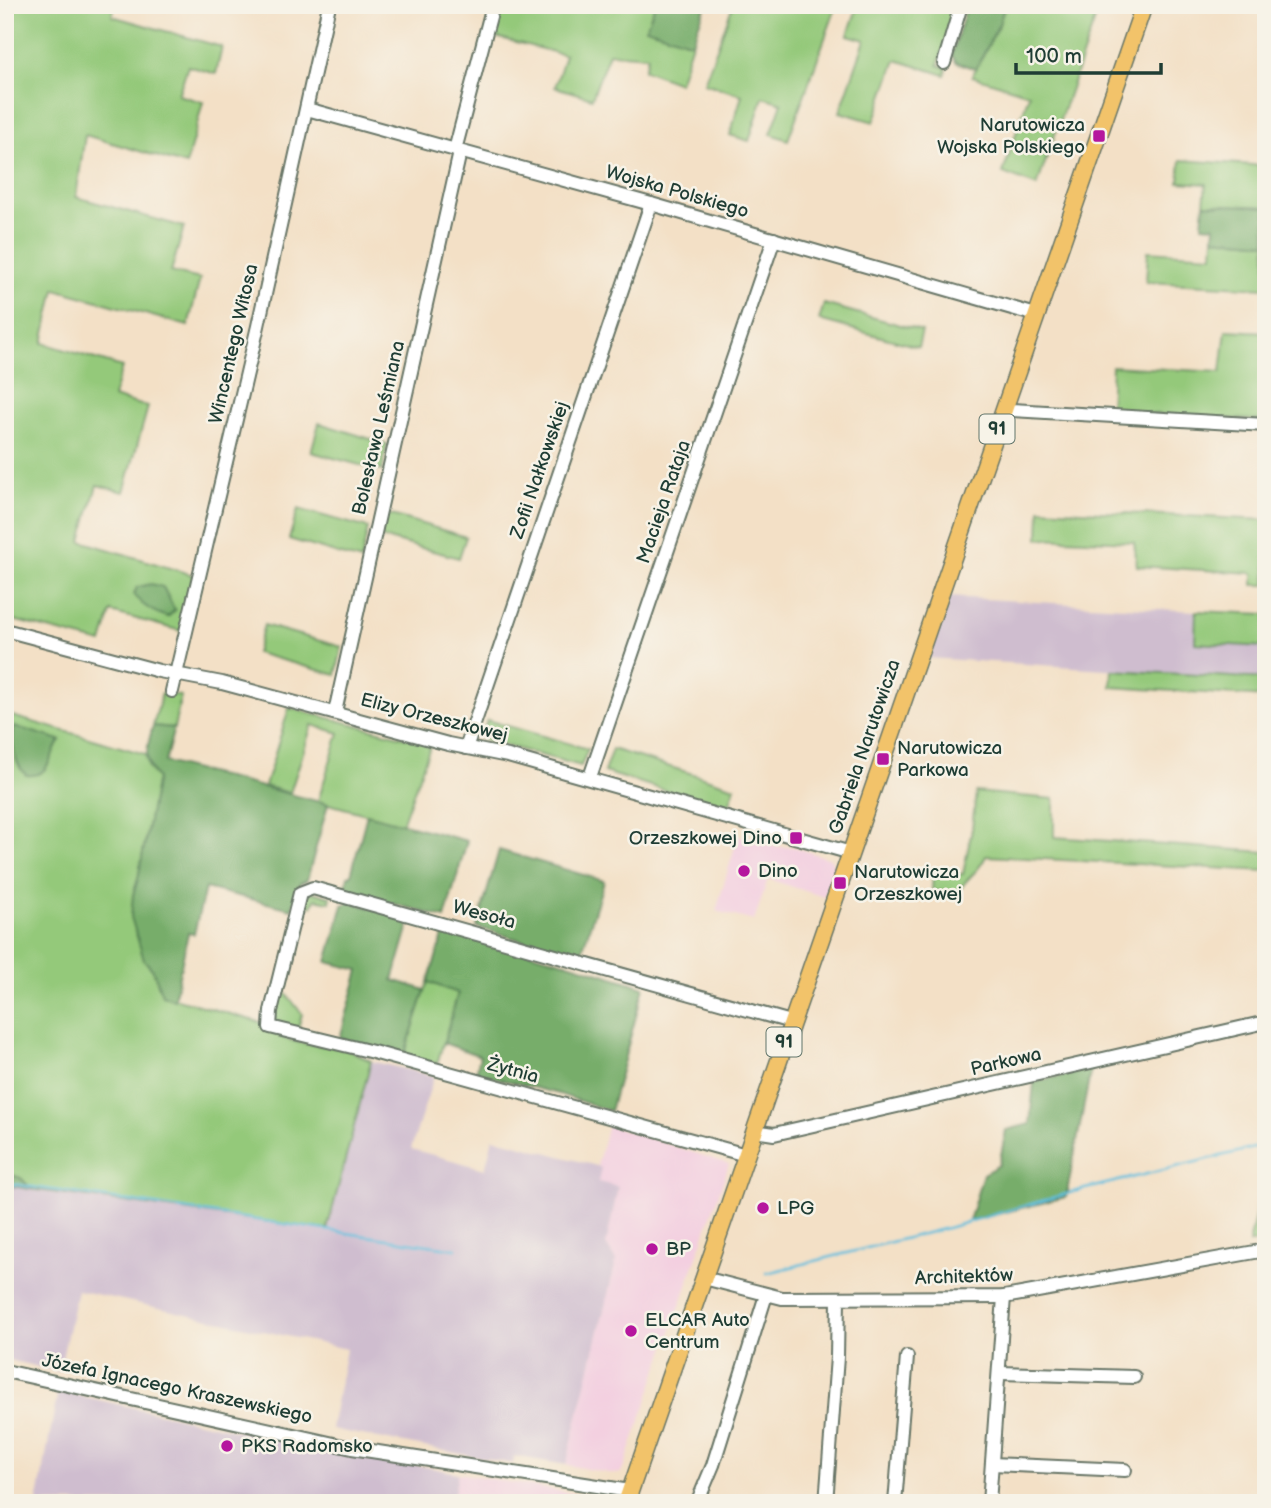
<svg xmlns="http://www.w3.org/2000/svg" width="1271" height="1508" font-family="'Balsamiq Sans',sans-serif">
	<rect width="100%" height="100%" fill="#f7f3e8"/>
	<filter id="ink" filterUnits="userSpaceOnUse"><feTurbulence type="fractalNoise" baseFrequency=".0143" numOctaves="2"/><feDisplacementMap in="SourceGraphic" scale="14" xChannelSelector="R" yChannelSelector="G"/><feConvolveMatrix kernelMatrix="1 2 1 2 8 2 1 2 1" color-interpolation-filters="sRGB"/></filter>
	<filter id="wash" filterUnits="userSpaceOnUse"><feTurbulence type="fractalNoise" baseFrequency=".00686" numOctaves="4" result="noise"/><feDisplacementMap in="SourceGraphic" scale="28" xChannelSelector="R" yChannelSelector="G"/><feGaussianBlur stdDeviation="1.57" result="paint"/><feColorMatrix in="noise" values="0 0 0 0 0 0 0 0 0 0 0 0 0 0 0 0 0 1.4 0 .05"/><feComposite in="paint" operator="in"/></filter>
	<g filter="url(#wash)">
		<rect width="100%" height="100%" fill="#f3e0c6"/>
		<g fill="#f3cfe0">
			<path d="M738 836 776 847H793L831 859 834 868 824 897 768 879 754 921 716 911Z"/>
			<path d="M608 1125 729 1164 625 1465 621 1473 614 1474 566 1465 616 1261 606 1245 618 1187 597 1182 601 1168 597 1166Z"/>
			<path d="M458 1473 575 1494 610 1502 452 1503Z"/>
		</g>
		<g fill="#cfbdcf">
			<path d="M949 597 1196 611 1195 643 1266 647V679L927 658Z"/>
			<path d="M371 1061 434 1076 411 1149 485 1169 493 1138 597 1166 601 1168 598 1182 618 1187 606 1245 616 1261 566 1465 514 1456 513 1464 331 1429 346 1349 77 1290 59 1372 5 1359V1185L327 1230Z"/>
			<path d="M58 1391 244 1432 458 1473 452 1503H37Z"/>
		</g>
		<g fill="#94c97a" stroke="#5a8357" stroke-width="2" fill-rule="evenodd">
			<path d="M5 5H115L112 16 222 47 216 74 188 66 178 95 203 102 186 165 85 135 76 197 184 227 171 272 200 279 188 326 55 289 43 343 122 367 113 397 148 407 124 492 97 485 81 541 193 575 181 631 111 612 102 643 5 618Z"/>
			<path d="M496 5H655L647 28 692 43 679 83 644 70 648 56 609 53 592 98 555 87 565 55 488 35Z"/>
			<path d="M733 5H837L788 140 771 134 782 103 763 97 749 141 730 135 742 95 704 83Z"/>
			<path d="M858 5H959L938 65 947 68 945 75 896 60 874 122 840 112 865 40 848 35Z"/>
			<path d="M1005 5H1100L1037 186 1003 173 1029 94 972 76 999 24Z"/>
			<path d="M1181 160 1266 166V207L1204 204 1206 184 1179 182Z"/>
			<path d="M1214 238 1266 243V288L1146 282 1148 251 1213 255Z"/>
			<path d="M824 304 922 331 918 347 819 320Z"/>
			<path d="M1226 330 1266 332V421L1110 411 1112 366 1221 372Z"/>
			<path d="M319 423 387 444 382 471 311 452Z"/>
			<path d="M298 509 368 528 361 561 289 539Z"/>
			<path d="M1040 509 1266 520V585H1253V573L1137 566 1134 542 1039 538Z"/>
			<path d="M385 513 466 537 459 558 380 537Z"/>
			<path d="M1196 611 1266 614V647L1195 643Z"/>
			<path d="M264 625 342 647 336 675 256 653Z"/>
			<path d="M1112 670 1266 679V697L1111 687Z"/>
			<path d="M162 693 181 696 174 728 153 726Z"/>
			<path d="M289 708 431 744 402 824 318 801 339 733 312 725 290 793 265 786Z"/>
			<path d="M5 714 145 754 149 769 157 778 138 879 133 895 144 960 153 970 163 995 262 1023C284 1049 321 1041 351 1051 358 1054 364 1058 371 1061L327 1230 31 1189 21 1178 5 1173ZM59 741 20 768 11 742Z"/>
			<path d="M487 720 588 749 581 766 481 739Z"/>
			<path d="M612 749 735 787 728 809 604 772Z"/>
			<path d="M976 792 1054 799V837L1266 852V871L986 856C977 875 969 874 959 891H932L933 874H963L972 829Z"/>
			<path d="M312 892 331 897 330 902 315 899 312 906H308L285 992 302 1014 297 1032 276 1025 274 1016 304 898Z"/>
			<path d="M428 982 458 993 437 1064 404 1056Z"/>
			<path d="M1266 1169V1241L1249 1243Z"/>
		</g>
		<g fill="#77ad6a" stroke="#4b754f" stroke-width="2">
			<path d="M655 5H706L692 43 646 28Z"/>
			<path d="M967 5H1005L999 24 976 69 956 62 952 55Z"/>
			<path d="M1204 204 1266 207V243L1214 238 1215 226 1202 225Z"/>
			<path d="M151 584 163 587 175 610 168 617C155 613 141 606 134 594L137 587Z"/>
			<path d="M13 726 60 740C49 755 51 778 26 775 13 761 11 744 13 726Z"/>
			<path d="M153 726 174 728 165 762 328 804 307 880 300 883 292 909 205 888 194 934 188 933 174 1000 162 995 153 970 144 960 131 917 133 895 138 879 157 778C142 760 147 747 153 726Z"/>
			<path d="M367 814 467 841 445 918 345 890 348 876 351 875Z"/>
			<path d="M499 850 604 881 580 958 477 927Z"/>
			<path d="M350 902 407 918 410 922 393 980 425 990 404 1056 340 1038 359 970 327 962 343 905Z"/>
			<path d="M444 933H459L565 962 644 987 610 1111 559 1094 476 1073 480 1056 444 1043 458 993 428 982Z"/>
			<path d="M1091 1069 1066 1197 969 1221 983 1174 999 1165 1006 1130 1030 1124 1034 1082Z"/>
			<path d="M5 1173 21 1178 31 1189 5 1185Z"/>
		</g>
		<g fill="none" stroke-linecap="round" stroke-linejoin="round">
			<g stroke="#5fbedd" stroke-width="2.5">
				<path d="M5 1183 456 1249"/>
				<path d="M767 1273 947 1228 1073 1192 1266 1145"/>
			</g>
		</g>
	</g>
	<g filter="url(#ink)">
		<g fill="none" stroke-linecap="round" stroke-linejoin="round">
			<defs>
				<g id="minor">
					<path d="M944 63 961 5"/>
					<path d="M307 109 651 204 1036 315"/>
					<path d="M455 150 493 5"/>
					<path d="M1005 407 1012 410 1266 425"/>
					<path d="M5 630 159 671 222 683 448 744 508 756 851 853"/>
					<path d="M172 691 258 326 329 5"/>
					<path d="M335 712 460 152"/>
					<path d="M466 748 651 204"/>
					<path d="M590 777 774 239"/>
					<path d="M754 1131 774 1134 1266 1022"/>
					<path d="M746 1155 373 1052 270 1027 271 1011 300 893 313 888 791 1022"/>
					<path d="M704 1278 782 1298 1004 1297 1266 1250"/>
					<path d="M5 1371 352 1448 630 1491"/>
					<path d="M1000 1373 1134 1377"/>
					<path d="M992 1464 1125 1470"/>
					<path d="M697 1503 713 1465 766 1295"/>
					<path d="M826 1503 837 1357 838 1299"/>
					<path d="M895 1503 907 1357"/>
					<path d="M989 1503 1004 1297"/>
				</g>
				<path id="major" d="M626 1503 1144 5"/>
			</defs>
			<use href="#minor" stroke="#697667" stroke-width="16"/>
			<use href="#major" stroke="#697667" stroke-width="19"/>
			<use href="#minor" stroke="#fff" stroke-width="12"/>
			<use href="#major" stroke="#f2c36a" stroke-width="16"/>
		</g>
	</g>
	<g fill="#b5179e" stroke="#f7f3e8" stroke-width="2.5">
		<rect x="1092" y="129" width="14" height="14" rx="3.5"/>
		<rect x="876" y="752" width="14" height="14" rx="3.5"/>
		<rect x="789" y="831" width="14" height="14" rx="3.5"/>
		<circle cx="744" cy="871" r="7"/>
		<rect x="833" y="876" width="14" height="14" rx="3.5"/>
		<circle cx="763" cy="1208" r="7"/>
		<circle cx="652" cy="1249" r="7"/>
		<circle cx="631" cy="1331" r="7"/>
		<circle cx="227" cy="1446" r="7"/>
	</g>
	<g text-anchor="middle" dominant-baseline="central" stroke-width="5" stroke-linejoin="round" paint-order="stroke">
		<g fill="#f7f3e8" stroke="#60746a" stroke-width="2">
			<rect x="979.5" y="414.5" width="35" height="29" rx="5"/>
			<rect x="766.5" y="1027.5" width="35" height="29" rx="5"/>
		</g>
		<g font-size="18" font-weight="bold" fill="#1f3d34">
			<text x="997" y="429">91</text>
			<text x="784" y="1042">91</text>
		</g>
		<g font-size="19" fill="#1f3d34" stroke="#f7f3e8" text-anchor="start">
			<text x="1085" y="125" text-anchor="end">Narutowicza<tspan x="1085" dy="22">Wojska Polskiego</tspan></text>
			<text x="897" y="748">Narutowicza<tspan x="897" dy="22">Parkowa</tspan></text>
			<text x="782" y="838" text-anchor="end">Orzeszkowej Dino</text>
			<text x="758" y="871">Dino</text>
			<text x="854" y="872">Narutowicza<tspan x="854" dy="22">Orzeszkowej</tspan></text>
			<text x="777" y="1208">LPG</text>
			<text x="666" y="1249">BP</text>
			<text x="645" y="1320">ELCAR Auto<tspan x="645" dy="22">Centrum</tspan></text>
			<text x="241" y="1446">PKS Radomsko</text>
		</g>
		<g font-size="19" fill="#1f3d34" stroke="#f7f3e8">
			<text transform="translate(677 192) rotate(16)">Wojska Polskiego</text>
			<text transform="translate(234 344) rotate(-77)">Wincentego Witosa</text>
			<text transform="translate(379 428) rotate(-77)">Bolesława Leśmiana</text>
			<text transform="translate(540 470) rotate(-71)">Zofii Nałkowskiej</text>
			<text transform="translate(664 502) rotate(-71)">Macieja Rataja</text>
			<text transform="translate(434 718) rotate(14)">Elizy Orzeszkowej</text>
			<text transform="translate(865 747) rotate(-71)">Gabriela Narutowicza</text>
			<text transform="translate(484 915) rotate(15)">Wesoła</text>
			<text transform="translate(1006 1062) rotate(-13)">Parkowa</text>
			<text transform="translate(513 1071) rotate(15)">Żytnia</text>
			<text transform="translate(964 1277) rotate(-2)">Architektów</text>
			<text transform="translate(177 1389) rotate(12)">Józefa Ignacego Kraszewskiego</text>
		</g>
	</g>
	<rect width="1271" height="1508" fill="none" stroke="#f7f3e8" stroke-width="28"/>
	<path d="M1016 63v10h145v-10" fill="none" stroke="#1f3d34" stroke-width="3.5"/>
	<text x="1026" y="63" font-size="21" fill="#1f3d34" stroke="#f7f3e8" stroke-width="5" paint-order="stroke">100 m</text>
</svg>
